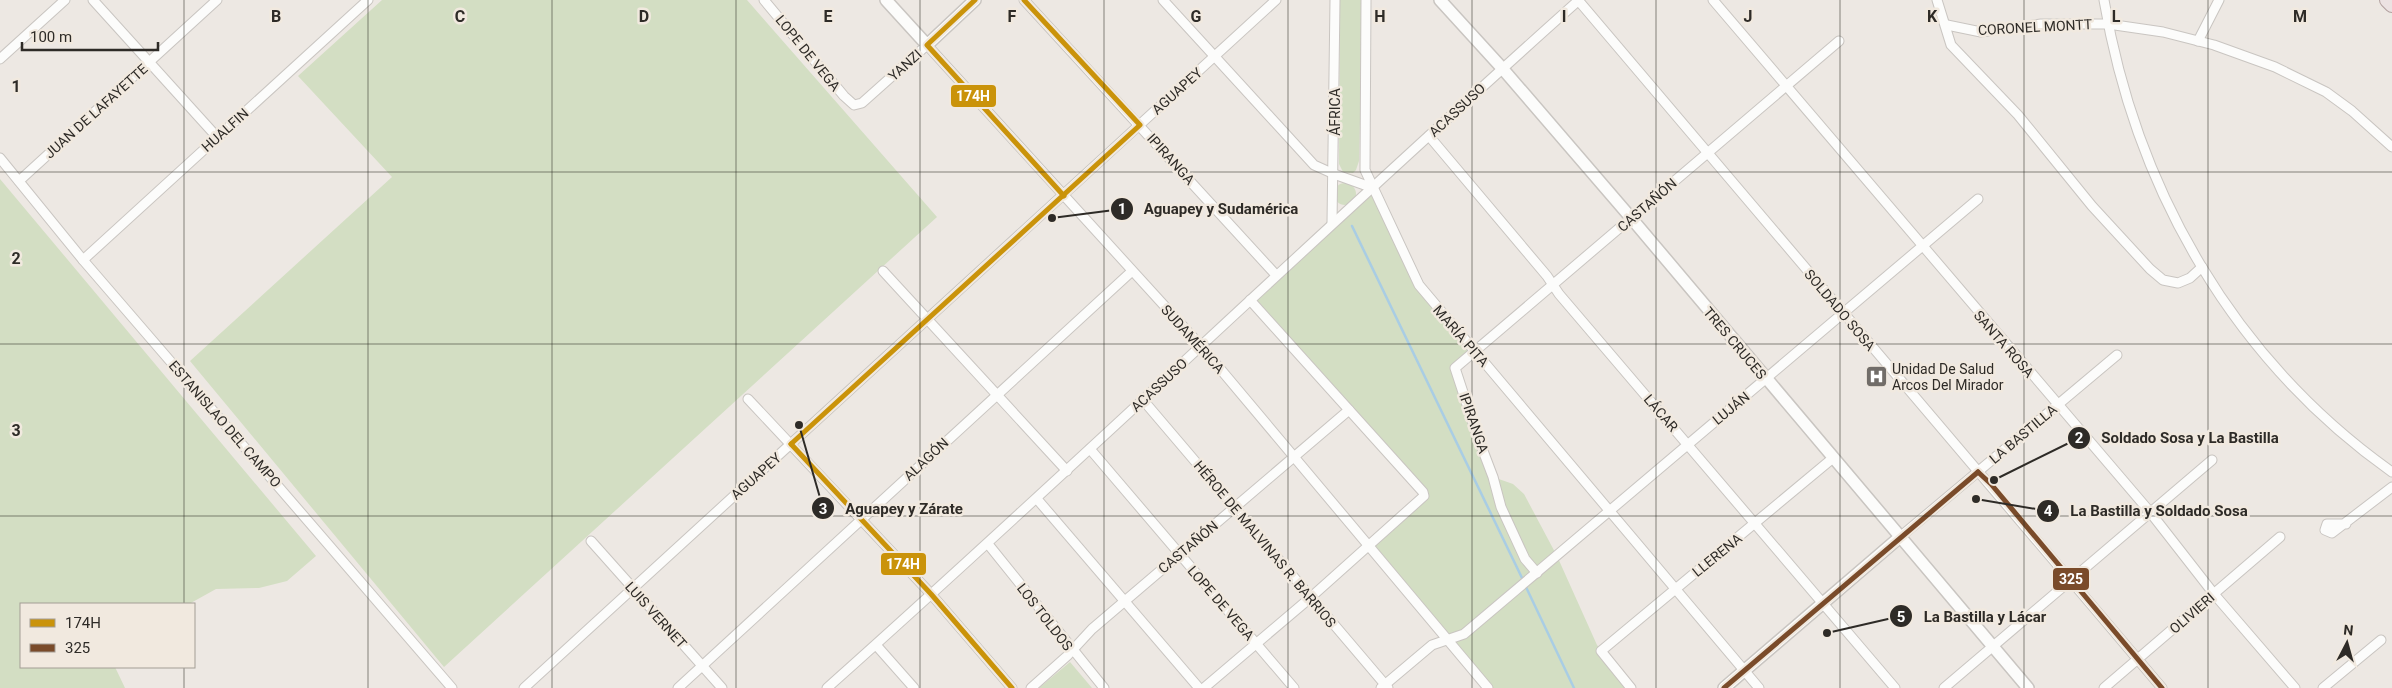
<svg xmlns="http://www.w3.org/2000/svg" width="2392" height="688" font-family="Roboto,sans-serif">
	<rect width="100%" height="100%" fill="#ede8e3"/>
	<g fill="#d3dec3">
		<path d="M382 0H747L937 217 444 667 190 361 392 177 298 76Z"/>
		<path d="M1340 0H1363L1359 161 1356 170 1353 173 1343 172 1339 164Z"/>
		<path d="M0 179 316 556 287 581 259 588 216 589 189 604H21V667H115L125 688H0Z"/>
		<circle cx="1345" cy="194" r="11"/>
		<path d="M1373 188 1419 285 1476 352 1455 369 1493 477 1513 484 1524 494 1557 556 1597 645 1631 688H1488L1369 545 1424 496 1250 300Z"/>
		<path d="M1070 662 1092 688H1039Z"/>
	</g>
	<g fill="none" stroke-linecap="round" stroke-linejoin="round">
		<g stroke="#a9cde4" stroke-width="2.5">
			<path d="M1352 226 1523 580"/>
			<path d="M1525 585 1574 688"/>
		</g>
		<defs>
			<g id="minor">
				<path d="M93 0 217 137"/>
				<path d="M764 0 844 96 854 105 862 103 927 45 1201 346 1488 688"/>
				<path d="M1024 0 1276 275"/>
				<path d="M1163 0 1314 165 1334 174 1373 188"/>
				<path d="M1366 0 1365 170 1419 285 1759 688"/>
				<path d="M1578 0 2162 688"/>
				<path d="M1713 0 2150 512 2214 594 2295 688"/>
				<path d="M1937 0 1951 45 2018 115 2092 206 2150 269 2163 280 2178 283 2190 278 2202 267"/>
				<path d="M2104 0C2136 190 2234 360 2392 472"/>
				<path d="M1947 25 1981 32 2041 24H2108L2163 32 2214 45 2275 67 2326 92 2352 111 2392 147"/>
				<path d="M2198 41 2219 0"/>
				<path d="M0 59 65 0"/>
				<path d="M1429 136 1547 276 1559 294 1895 688"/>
				<path d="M0 158 83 260 452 688"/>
				<path d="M19 181 217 0"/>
				<path d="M1332 223 1335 0"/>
				<path d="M83 260 368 0"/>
				<path d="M883 271 1067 471"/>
				<path d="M748 399 931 594 1012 688"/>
				<path d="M1143 400 1388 688"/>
				<path d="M1090 449 1294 688"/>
				<path d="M1037 499 1199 688"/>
				<path d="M2346 524H2327L2325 530 2332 533 2392 487"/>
				<path d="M1900 537 2117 355"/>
				<path d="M591 541 722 688"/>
				<path d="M988 544 1104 688"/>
				<path d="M1537 573 1525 559 1501 507 1493 477 1477 435 1455 368 1839 41"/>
				<path d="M876 645 914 688"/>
				<path d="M524 688 1276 0"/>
				<path d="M678 688 1131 272"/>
				<path d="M827 688C1081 462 1325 226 1579 0"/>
				<path d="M1031 688 1067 656 1092 629 1349 410"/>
				<path d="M1204 688 1310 598 1424 496 1423 492 1250 300"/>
				<path d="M1381 688 1432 645 1464 634 1978 199"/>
				<path d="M1631 688 1601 651 1833 458"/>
				<path d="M1944 688 2212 460"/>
				<path d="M2104 688 2280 537"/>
				<path d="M2323 688 2381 640"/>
			</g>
			<g id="tertiary">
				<path d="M886 0 927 45 975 0"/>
				<path d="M1440 0 1502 68 1632 219 2028 688"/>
				<path d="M1724 688 1900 537"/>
			</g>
			<path id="primary" d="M2387 0 2392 5"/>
		</defs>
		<use href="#minor" stroke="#c9c5c1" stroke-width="11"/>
		<use href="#tertiary" stroke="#c9c5c1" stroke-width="14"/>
		<use href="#primary" stroke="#b2a09f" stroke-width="16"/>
		<use href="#minor" stroke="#fcfcfb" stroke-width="9"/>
		<use href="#tertiary" stroke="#fcfcfb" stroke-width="11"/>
		<use href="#primary" stroke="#ece2e2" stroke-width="14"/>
		<defs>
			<g id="bus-1">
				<path d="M975 0 927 45 1064 196"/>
				<path d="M791 444 1140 125 1024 0"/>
				<path d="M791 444 931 594 1012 688"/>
			</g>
			<g id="bus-2">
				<path d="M1978 472 1991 484 2162 688"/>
				<path d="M1724 688 1978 472"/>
			</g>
		</defs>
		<use href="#bus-1" stroke="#f1e9df" stroke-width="9"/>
		<use href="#bus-2" stroke="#f1e9df" stroke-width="9"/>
		<use href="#bus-1" stroke="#ca930a" stroke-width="5"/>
		<use href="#bus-2" stroke="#7a4b2a" stroke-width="5"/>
	</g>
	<path fill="none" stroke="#2e2b27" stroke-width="1" stroke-opacity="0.55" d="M184 0V604M368 0V688M552 0V688M736 0V688M920 0V688M1104 0V688M1288 0V688M1472 0V688M1656 0V688M1840 0V688M2024 0V688M2208 0V688M0 172H2392M0 344H2392M0 516H2392M184 667V688"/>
	<defs>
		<symbol id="hospital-square" viewBox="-11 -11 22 22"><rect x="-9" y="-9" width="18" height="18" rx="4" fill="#716d69" stroke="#f1e9df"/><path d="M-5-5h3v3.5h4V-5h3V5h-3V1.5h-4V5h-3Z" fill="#fff"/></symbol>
	</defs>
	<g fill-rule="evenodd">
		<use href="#hospital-square" x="1864" y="364" width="25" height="25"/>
	</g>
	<g text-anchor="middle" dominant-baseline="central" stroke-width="5" stroke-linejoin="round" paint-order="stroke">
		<g font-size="14" fill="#2e2b27" stroke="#f1e9df">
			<text transform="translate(2035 27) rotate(-3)">CORONEL MONTT</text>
			<text transform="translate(808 53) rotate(51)">LOPE DE VEGA</text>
			<text transform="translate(905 65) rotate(-42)">YANZI</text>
			<text transform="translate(1177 91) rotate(-42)">AGUAPEY</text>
			<text transform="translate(1457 110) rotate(-43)">ACASSUSO</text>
			<text transform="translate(96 111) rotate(-42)">JUAN DE LAFAYETTE</text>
			<text transform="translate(1335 112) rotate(-90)">ÁFRICA</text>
			<text transform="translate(225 130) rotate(-42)">HUALFIN</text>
			<text transform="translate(1171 159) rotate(48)">IPIRANGA</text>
			<text transform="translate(1647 205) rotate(-41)">CASTAÑÓN</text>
			<text transform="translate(1840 310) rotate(50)">SOLDADO SOSA</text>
			<text transform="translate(1461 336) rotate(49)">MARÍA PITA</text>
			<text transform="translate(1193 339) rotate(48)">SUDAMÉRICA</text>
			<text transform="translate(1735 343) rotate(50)">TRES CRUCES</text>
			<text transform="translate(2004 344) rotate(49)">SANTA ROSA</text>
			<text transform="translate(1159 385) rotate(-43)">ACASSUSO</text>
			<text transform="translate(1731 408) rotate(-39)">LUJÁN</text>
			<text transform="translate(1661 413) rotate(49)">LÁCAR</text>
			<text transform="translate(1474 423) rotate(71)">IPIRANGA</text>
			<text transform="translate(225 424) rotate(49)">ESTANISLAO DEL CAMPO</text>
			<text transform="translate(2023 434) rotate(-40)">LA BASTILLA</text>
			<text transform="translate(926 459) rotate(-43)">ALAGÓN</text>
			<text transform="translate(756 476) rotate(-42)">AGUAPEY</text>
			<text transform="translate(1265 544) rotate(50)">HÉROE DE MALVINAS R. BARRIOS</text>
			<text transform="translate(1188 547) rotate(-40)">CASTAÑÓN</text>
			<text transform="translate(1717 555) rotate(-39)">LLERENA</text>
			<text transform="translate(1221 603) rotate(49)">LOPE DE VEGA</text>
			<text transform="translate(2192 613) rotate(-41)">OLIVIERI</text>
			<text transform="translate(656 615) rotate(48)">LUIS VERNET</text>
			<text transform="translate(1045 617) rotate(52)">LOS TOLDOS</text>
		</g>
		<g font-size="14" fill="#2e2b27" stroke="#f1e9df" text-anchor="start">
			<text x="1892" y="369">Unidad De Salud<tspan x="1892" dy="16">Arcos Del Mirador</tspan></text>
		</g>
	</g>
	<g font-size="16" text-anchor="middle" font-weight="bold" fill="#2e2b27" stroke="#f1e9df" stroke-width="5" stroke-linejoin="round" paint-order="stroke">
		<text x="276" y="22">B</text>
		<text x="460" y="22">C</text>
		<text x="644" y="22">D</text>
		<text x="828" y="22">E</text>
		<text x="1012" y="22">F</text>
		<text x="1196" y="22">G</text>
		<text x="1380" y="22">H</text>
		<text x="1564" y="22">I</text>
		<text x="1748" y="22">J</text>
		<text x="1932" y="22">K</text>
		<text x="2116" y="22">L</text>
		<text x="2300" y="22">M</text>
		<text x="16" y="92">1</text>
		<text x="16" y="264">2</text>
		<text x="16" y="436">3</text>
	</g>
	<path fill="none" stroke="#2e2b27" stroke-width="2" d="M1052 218L1122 209M1994 480L2079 438M799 425L823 508M1976 499L2048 511M1827 633L1901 616"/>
	<g fill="#2e2b27" stroke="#f1e9df" stroke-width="2">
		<circle cx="1052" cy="218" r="5"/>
		<circle cx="1994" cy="480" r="5"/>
		<circle cx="799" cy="425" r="5"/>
		<circle cx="1976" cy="499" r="5"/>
		<circle cx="1827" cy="633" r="5"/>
		<circle cx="1122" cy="209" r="12"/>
		<circle cx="2079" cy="438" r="12"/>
		<circle cx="823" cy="508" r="12"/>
		<circle cx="2048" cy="511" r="12"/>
		<circle cx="1901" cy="616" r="12"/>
	</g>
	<g font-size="15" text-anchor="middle" font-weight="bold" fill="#fff">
		<text x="1122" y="214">1</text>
		<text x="2079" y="443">2</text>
		<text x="823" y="514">3</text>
		<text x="2048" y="516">4</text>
		<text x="1901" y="622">5</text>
	</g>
	<g font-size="15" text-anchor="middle" font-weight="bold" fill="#2e2b27" stroke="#f1e9df" stroke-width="5" stroke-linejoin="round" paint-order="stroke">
		<text x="1221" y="214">Aguapey y Sudamérica</text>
		<text x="2190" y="443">Soldado Sosa y La Bastilla</text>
		<text x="904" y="514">Aguapey y Zárate</text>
		<text x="2159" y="516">La Bastilla y Soldado Sosa</text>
		<text x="1985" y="622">La Bastilla y Lácar</text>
	</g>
	<g stroke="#f1e9df" stroke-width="2">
		<rect x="950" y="84" width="47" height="24" rx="5" fill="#ca930a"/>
		<rect x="880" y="552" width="47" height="24" rx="5" fill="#ca930a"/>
		<rect x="2052" y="567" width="38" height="24" rx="5" fill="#7a4b2a"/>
	</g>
	<g font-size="14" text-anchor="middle" font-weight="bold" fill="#fff">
		<text x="973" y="101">174H</text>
		<text x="903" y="569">174H</text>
		<text x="2071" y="584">325</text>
	</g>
	<rect x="20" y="603" width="175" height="65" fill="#f1e9df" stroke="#a39d95"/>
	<rect x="30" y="619" width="25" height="8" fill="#ca930a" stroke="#a39d95"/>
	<text x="65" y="628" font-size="15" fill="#2e2b27">174H</text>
	<rect x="30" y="644" width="25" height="8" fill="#7a4b2a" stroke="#a39d95"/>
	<text x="65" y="653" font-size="15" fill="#2e2b27">325</text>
	<g transform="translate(2347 643) rotate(6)" stroke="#f1e9df" stroke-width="4" paint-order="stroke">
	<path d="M0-4L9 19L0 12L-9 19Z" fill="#2e2b27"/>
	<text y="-8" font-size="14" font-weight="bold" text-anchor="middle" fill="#2e2b27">N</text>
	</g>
	<path d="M22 42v8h136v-8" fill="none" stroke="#2e2b27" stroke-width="2.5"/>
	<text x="30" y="42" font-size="15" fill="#2e2b27" stroke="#f1e9df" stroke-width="4" paint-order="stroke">100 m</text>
</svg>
